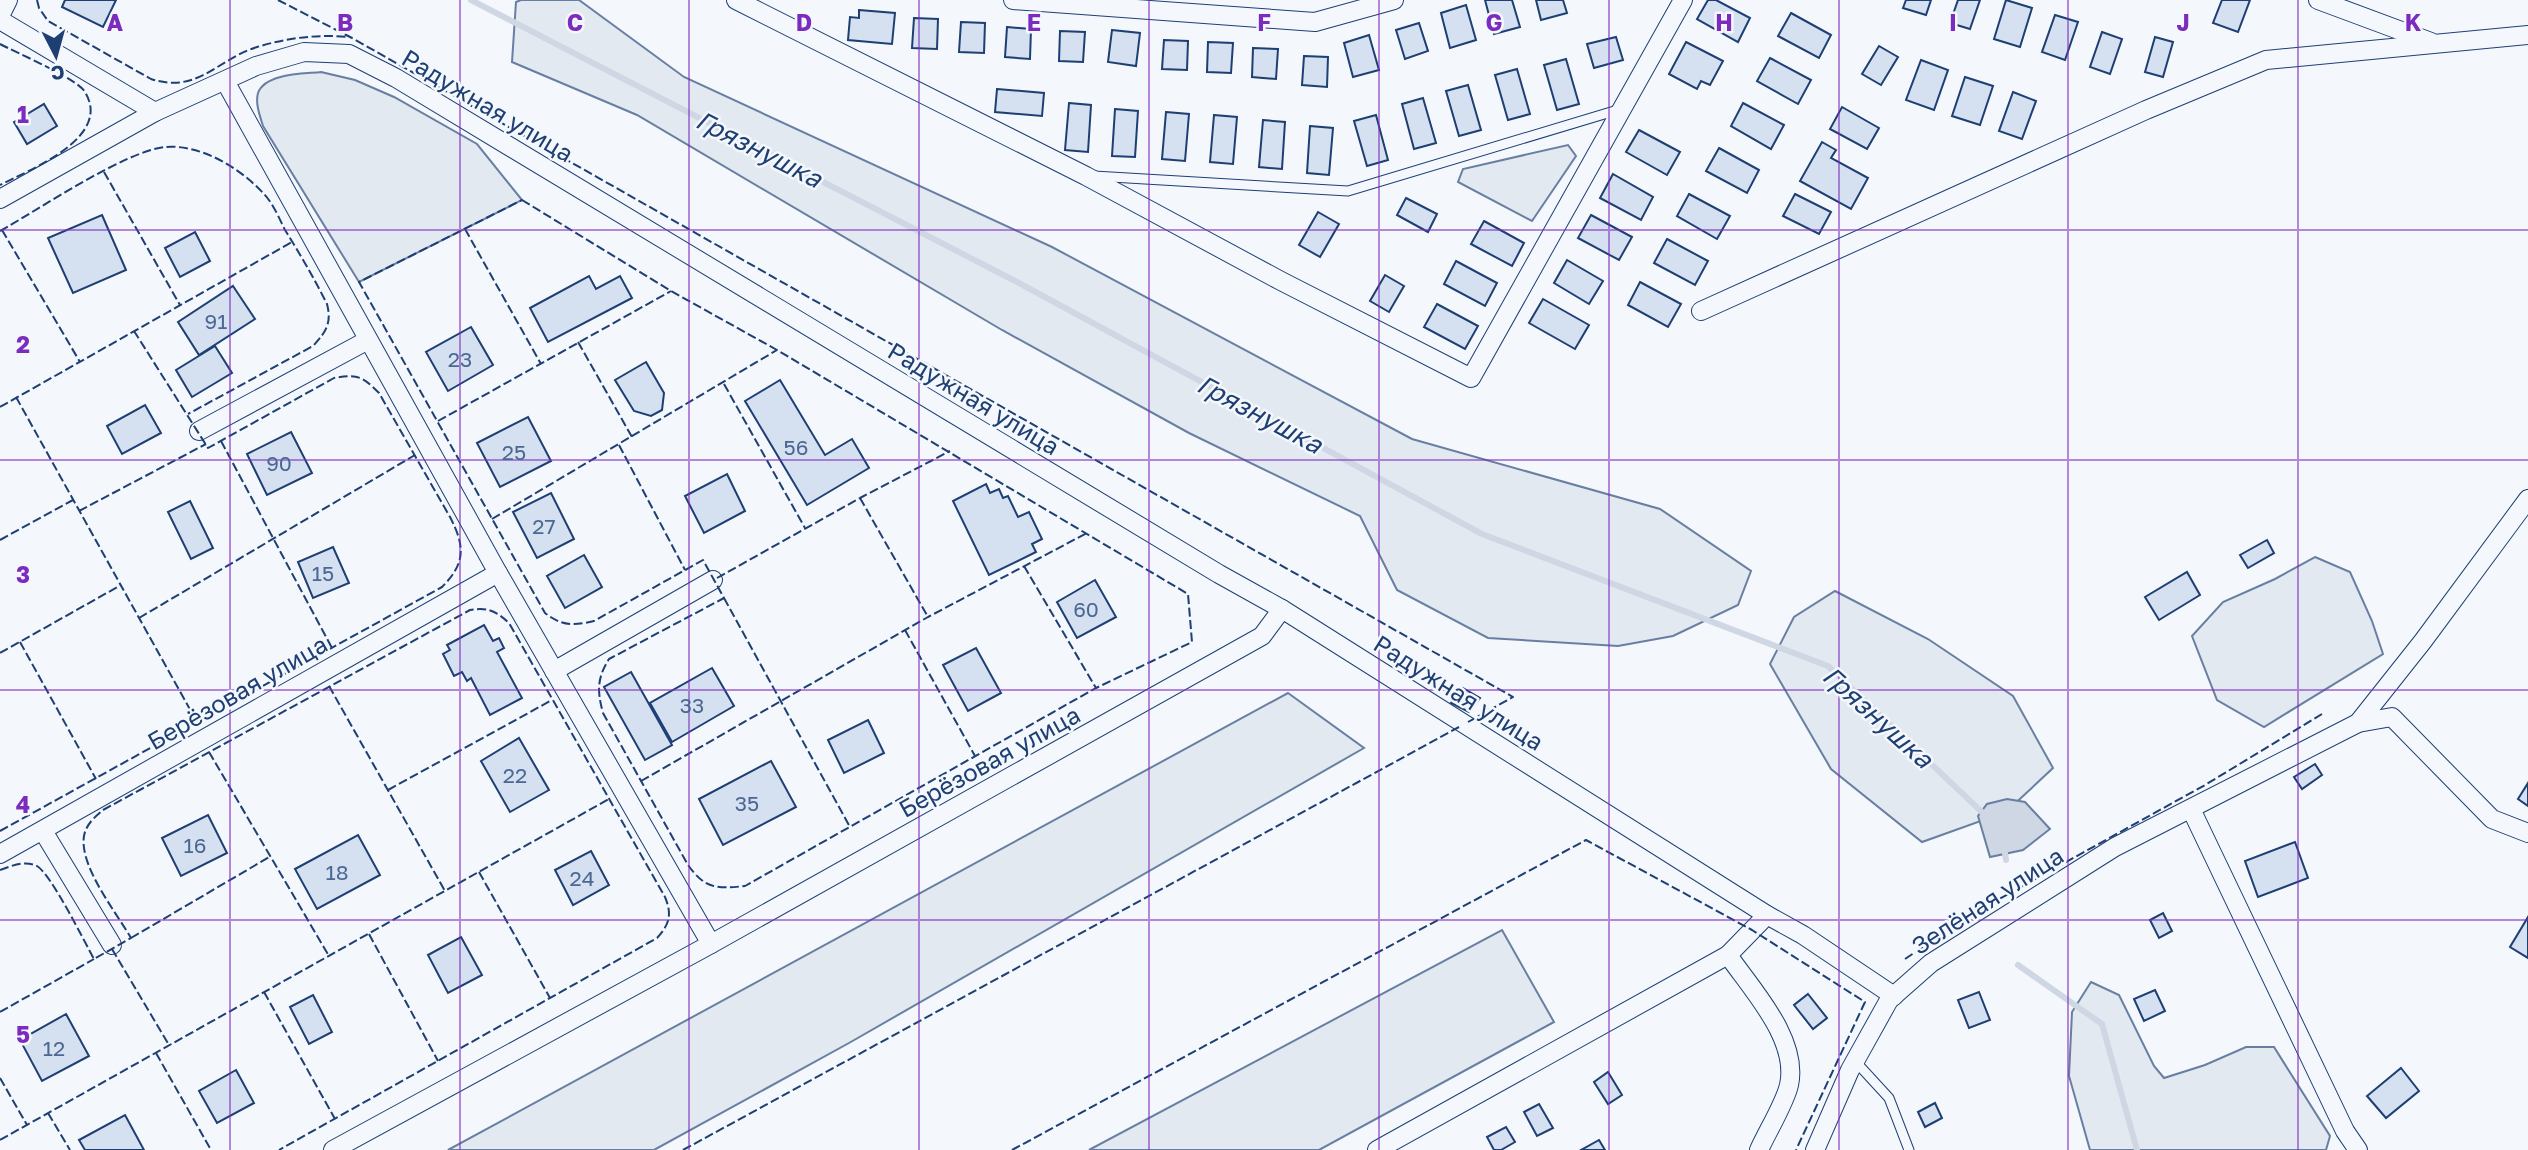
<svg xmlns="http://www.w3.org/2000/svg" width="2528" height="1150" font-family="'Golos Text',sans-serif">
	<rect width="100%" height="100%" fill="#f4f7fb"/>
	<g fill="#e3e9f0" stroke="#687fa3" stroke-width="2">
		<path d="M521 0H579L684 77 1052 247 1412 439 1660 509 1751 571 1738 605 1673 636 1618 646 1488 638 1397 590 1360 516 1189 433 1002 330 637 115 512 62 516 2Z"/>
		<path d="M321 72 355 80 394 97 477 144 522 200 359 282 263 126C260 116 255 103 258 93 265 73 304 74 321 72Z"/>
		<path d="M1568 145 1576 156 1532 221 1458 182 1463 169Z"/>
		<path d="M2315 557 2350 572 2372 621 2383 654 2264 727 2217 700 2192 636 2223 602 2275 579Z"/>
		<path d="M1835 591 1928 639 2013 696 2053 768 2006 812 1922 842 1831 769 1770 664 1794 617Z"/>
		<path d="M1288 693 1364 748 849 1043 654 1150H448Z"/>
		<path d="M1502 930 1554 1022 1319 1150H1089Z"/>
		<path d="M2091 982 2119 995 2154 1066 2164 1078 2205 1065 2246 1047H2274L2330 1136 2326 1150H2090L2069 1076 2072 1012Z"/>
	</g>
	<path fill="#cfd7e4" stroke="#687fa3" stroke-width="2" d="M2007 799 2025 802 2050 829 2023 850 1990 857 1978 816 1987 804Z"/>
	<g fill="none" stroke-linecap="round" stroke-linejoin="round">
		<g stroke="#cfd7e4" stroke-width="6">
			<path d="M471 0 1019 283 1482 534 1828 666 1985 815"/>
			<path d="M2004 847 2006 860"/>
			<path d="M2018 965 2102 1024 2137 1150"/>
		</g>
	</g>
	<g fill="#d5e0f0" stroke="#1d3f73" stroke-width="2">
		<path d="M65 0H116L103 27 62 7Z"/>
		<path d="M1485 0H1512L1520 27 1494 34Z"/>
		<path d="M1536 0H1563L1567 13 1541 20Z"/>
		<path d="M1708 0H1716L1750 18 1738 42 1697 19Z"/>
		<path d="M1906 0H1931L1926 15 1903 8Z"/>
		<path d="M1958 0H1980L1970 29 1950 23Z"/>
		<path d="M2006 0 2032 8 2020 47 1994 39Z"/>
		<path d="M2222 0H2250L2238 32 2213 23Z"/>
		<path d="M1466 5 1476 40 1450 48 1441 13Z"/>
		<path d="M859 10 895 13 892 44 848 40 850 17 859 18Z"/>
		<path d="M1791 13 1831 35 1819 58 1778 36Z"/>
		<path d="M2055 15 2078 22 2065 60 2042 52Z"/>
		<path d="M914 18 938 19 937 49 912 48Z"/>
		<path d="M961 22 985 23 984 53 959 52Z"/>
		<path d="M1419 23 1428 51 1405 59 1396 30Z"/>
		<path d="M1007 27 1031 29 1030 59 1005 57Z"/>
		<path d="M1112 30 1140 33 1136 66 1108 62Z"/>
		<path d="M1060 31 1085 32 1083 62 1059 61Z"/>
		<path d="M2102 32 2122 39 2110 74 2090 67Z"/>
		<path d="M1369 35 1379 70 1353 77 1344 43Z"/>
		<path d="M1616 37 1623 60 1594 68 1587 44Z"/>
		<path d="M2155 37 2173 42 2163 77 2145 72Z"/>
		<path d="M1164 40 1188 41 1187 70 1162 69Z"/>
		<path d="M1208 42 1233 43 1231 73 1207 72Z"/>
		<path d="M1686 42 1723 61 1710 85 1701 81 1697 89 1669 74Z"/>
		<path d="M1879 46 1898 57 1881 85 1862 74Z"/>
		<path d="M1253 48 1278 49 1276 79 1252 77Z"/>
		<path d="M1304 56 1328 57 1327 87 1302 85Z"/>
		<path d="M1770 58 1811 80 1798 104 1757 81Z"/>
		<path d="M1566 59 1579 104 1557 110 1544 65Z"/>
		<path d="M1921 60 1948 70 1934 110 1906 100Z"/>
		<path d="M1517 69 1530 114 1508 120 1495 75Z"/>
		<path d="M1965 77 1993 86 1980 125 1952 116Z"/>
		<path d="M1468 85 1481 130 1459 136 1446 91Z"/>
		<path d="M997 89 1044 93 1042 116 995 112Z"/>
		<path d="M2013 92 2036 101 2022 139 1999 131Z"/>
		<path d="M1423 98 1436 143 1414 149 1402 104Z"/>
		<path d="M1069 103 1091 105 1088 152 1065 150Z"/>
		<path d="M1743 103 1784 125 1771 149 1731 126Z"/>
		<path d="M44 104 57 126 27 144 14 122Z"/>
		<path d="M1842 107 1879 128 1867 149 1830 129Z"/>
		<path d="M1115 109 1138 111 1135 157 1112 156Z"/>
		<path d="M1166 112 1189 114 1185 161 1162 159Z"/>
		<path d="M1214 115 1237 117 1233 164 1210 162Z"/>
		<path d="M1376 115 1388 160 1367 166 1354 121Z"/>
		<path d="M1263 120 1285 122 1282 169 1259 167Z"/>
		<path d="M1310 126 1333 128 1329 175 1307 173Z"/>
		<path d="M1639 130 1680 152 1667 175 1626 152Z"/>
		<path d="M1822 142 1836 150 1831 158 1868 178 1851 209 1800 181Z"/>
		<path d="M1719 148 1759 170 1747 193 1706 171Z"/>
		<path d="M1613 174 1653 197 1641 220 1600 198Z"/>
		<path d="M1689 194 1730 216 1717 239 1677 216Z"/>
		<path d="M1795 194 1831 212 1819 234 1783 216Z"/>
		<path d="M1406 198 1437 214 1428 232 1397 215Z"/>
		<path d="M1318 212 1339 224 1320 257 1299 245Z"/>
		<path d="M102 215 126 270 73 293 48 238Z"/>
		<path d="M1591 215 1632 237 1619 260 1578 238Z"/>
		<path d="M1484 221 1524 243 1512 266 1471 244Z"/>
		<path d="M195 232 210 261 180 277 165 248Z"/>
		<path d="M1667 239 1708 261 1695 285 1654 263Z"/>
		<path d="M1567 260 1603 281 1589 304 1554 283Z"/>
		<path d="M1456 261 1497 283 1485 306 1444 284Z"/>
		<path d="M1385 275 1404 286 1389 312 1370 301Z"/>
		<path d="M589 276 596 289 620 276 632 298 548 342 530 308Z"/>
		<path d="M1640 282 1681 304 1668 327 1628 305Z"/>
		<path d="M233 286 255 319 199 355 178 322Z"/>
		<path d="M1543 299 1589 325 1575 349 1529 323Z"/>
		<path d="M1437 304 1478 326 1465 349 1424 327Z"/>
		<path d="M471 327 493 365 448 391 426 352Z"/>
		<path d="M215 346 232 373 192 397 176 370Z"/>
		<path d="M646 362 664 393 662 410 651 416 634 411 615 380Z"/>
		<path d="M780 380 825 455 852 439 869 468 807 505 745 401Z"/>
		<path d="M145 405 161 433 122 454 107 426Z"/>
		<path d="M528 417 551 461 500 487 477 443Z"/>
		<path d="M291 432 312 473 267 495 247 454Z"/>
		<path d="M727 474 745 511 704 533 685 496Z"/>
		<path d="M986 484 990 493 999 489 1003 498 1008 496 1018 517 1029 512 1042 539 1032 544 1036 552 989 575 953 501Z"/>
		<path d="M551 493 574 539 537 558 513 512Z"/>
		<path d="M190 501 213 548 191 559 168 512Z"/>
		<path d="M2267 540 2274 553 2248 568 2240 555Z"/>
		<path d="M333 547 349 583 313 598 298 562Z"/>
		<path d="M584 555 602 587 565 608 547 576Z"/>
		<path d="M2187 572 2200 595 2159 620 2145 597Z"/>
		<path d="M1095 580 1116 617 1077 638 1057 602Z"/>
		<path d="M484 625 493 641 499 638 504 648 497 652 522 698 490 715 471 678 467 681 462 672 454 676 443 654 450 650 447 645Z"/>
		<path d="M976 648 1001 693 968 711 943 665Z"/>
		<path d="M712 668 734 706 672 742 650 703Z"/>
		<path d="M631 672 672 745 645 760 604 687Z"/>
		<path d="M1463 688 1480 698 1469 712 1451 703Z"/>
		<path d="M868 720 884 753 844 773 828 740Z"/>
		<path d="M519 738 549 790 510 812 481 761Z"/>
		<path d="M771 761 796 807 723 845 699 799Z"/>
		<path d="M2315 764 2322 775 2302 789 2294 777Z"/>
		<path d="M2528 783V806L2518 799Z"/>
		<path d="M208 815 227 853 181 876 162 838Z"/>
		<path d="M358 835 380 875 317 909 295 869Z"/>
		<path d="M2295 842 2308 878 2258 897 2245 861Z"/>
		<path d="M591 851 609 885 573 905 555 870Z"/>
		<path d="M2163 913 2172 931 2159 938 2150 920Z"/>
		<path d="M2528 917V958L2510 947Z"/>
		<path d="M461 937 482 975 448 993 428 955Z"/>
		<path d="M2155 990 2165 1011 2144 1021 2134 999Z"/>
		<path d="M1979 992 1990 1020 1969 1028 1958 1000Z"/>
		<path d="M1808 994 1827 1018 1813 1029 1794 1005Z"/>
		<path d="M313 995 332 1032 309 1044 290 1007Z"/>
		<path d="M66 1014 89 1056 42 1081 20 1040Z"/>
		<path d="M2401 1068 2419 1091 2386 1118 2367 1096Z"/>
		<path d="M236 1070 254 1103 217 1123 199 1091Z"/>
		<path d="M1608 1072 1622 1095 1608 1104 1594 1082Z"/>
		<path d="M1935 1103 1942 1118 1925 1127 1918 1112Z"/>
		<path d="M1539 1104 1553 1128 1537 1136 1524 1112Z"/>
		<path d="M125 1115 144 1150H85L79 1140Z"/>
		<path d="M1506 1127 1515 1142 1501 1150H1494L1487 1137Z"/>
		<path d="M1599 1140 1605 1150H1581Z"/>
	</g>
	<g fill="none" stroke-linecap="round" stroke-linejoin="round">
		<defs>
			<g id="lane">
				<path d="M1094 176 1348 191 1621 109"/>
				<path d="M1855 1061 1889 1098 1909 1150"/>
			</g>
			<g id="street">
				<path d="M736 0 1086 176 1281 281 1471 378 1683 0"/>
				<path d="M1013 0 1315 22 1394 0"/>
				<path d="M2318 0 2431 42"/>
				<path d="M0 16 8 0"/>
				<path d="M0 20 155 112"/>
				<path d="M225 81 498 573 711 944"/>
				<path d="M0 199 155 112 256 66 304 52 349 54 396 78 1219 574 1282 609 1767 915 1803 935 1894 996"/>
				<path d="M1701 311 2146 110 2266 60 2528 35"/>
				<path d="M199 431 368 340"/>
				<path d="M554 671 713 580"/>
				<path d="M2358 723 2423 641 2528 499"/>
				<path d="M2191 809 2345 1131 2358 1150"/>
				<path d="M43 831 112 945"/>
				<path d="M0 854 498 573"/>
				<path d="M1728 955C1752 990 1799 1039 1789 1085 1785 1103 1767 1132 1759 1150"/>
				<path d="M333 1150 711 944 1262 636 1282 609"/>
				<path d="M1377 1150 1728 955 1767 915"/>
				<path d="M1815 1150 1850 1070 1889 1000 1931 963 2115 847 2358 723 2392 717 2492 819 2528 833"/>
			</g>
		</defs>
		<use href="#lane" stroke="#1d3f73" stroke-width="11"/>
		<use href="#street" stroke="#1d3f73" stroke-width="20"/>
		<use href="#lane" stroke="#f4f7fb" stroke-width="9"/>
		<use href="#street" stroke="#f4f7fb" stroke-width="18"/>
		<g stroke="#1d3f73" stroke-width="2" stroke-dasharray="9 3.5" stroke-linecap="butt">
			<path d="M37 0 39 8 48 21 151 79C198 94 216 60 257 47 287 38 317 34 349 37"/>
			<path d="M278 0 352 38 1513 697 1468 722"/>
			<path d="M0 44C17 53 78 79 85 92 113 138 29 170 0 185"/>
			<path d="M104 172 180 305"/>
			<path d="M522 200 671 291 777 350 1188 594 1192 642 1096 688 745 886C717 889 705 889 688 865L603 713C597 691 597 678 609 659L724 598 703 560 594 621C572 626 562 626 545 613L359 282Z"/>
			<path d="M465 229 541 364"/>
			<path d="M2 230 80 362"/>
			<path d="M0 231C38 210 125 151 165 147 201 144 240 168 263 193 273 203 279 218 285 230 300 254 314 278 327 304 332 323 326 332 313 346L188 414"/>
			<path d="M578 342 632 437"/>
			<path d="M724 384 805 528"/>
			<path d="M16 397 197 722"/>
			<path d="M0 407 292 242"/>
			<path d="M438 421 671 291"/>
			<path d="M221 441 332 648"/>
			<path d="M619 445 685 570"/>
			<path d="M860 498 928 617"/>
			<path d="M79 511 206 444"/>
			<path d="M492 519 777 350"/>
			<path d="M0 540 73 500"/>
			<path d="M1024 566 1096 688"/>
			<path d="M717 578 860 498 950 451"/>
			<path d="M724 598 850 827"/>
			<path d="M139 618 415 455"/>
			<path d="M905 630 975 756"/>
			<path d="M20 642 96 779"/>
			<path d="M0 653 121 585"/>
			<path d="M329 686 445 891"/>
			<path d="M209 752 329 956"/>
			<path d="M641 781 928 617 1087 533"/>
			<path d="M388 790 552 700"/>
			<path d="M0 831 442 587C466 563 465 546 450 517L379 393C362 376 358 374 334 378L208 448 134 331"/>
			<path d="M0 870C12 866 24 860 37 866 51 874 84 941 94 959L131 938C116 912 79 866 84 836 86 824 95 817 103 810L470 610C488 607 496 611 509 623L665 897C672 914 670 924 657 938L279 1150"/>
			<path d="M479 872 550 998"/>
			<path d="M369 934 438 1061"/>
			<path d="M131 938 271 856"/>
			<path d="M112 949 169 1045"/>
			<path d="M1905 959 1974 913 2205 785 2322 714"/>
			<path d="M264 992 335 1119"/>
			<path d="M0 1012 94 959"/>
			<path d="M156 1053 211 1150"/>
			<path d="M0 1078 27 1125"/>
			<path d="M48 1113 70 1150"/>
			<path d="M0 1140 609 799"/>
			<path d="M683 1150 1459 727"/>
			<path d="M1012 1150 1586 840 1752 930 1865 1002 1796 1150"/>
		</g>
	</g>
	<path fill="none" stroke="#7b2cbf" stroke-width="2" stroke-opacity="0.55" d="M230 0V1150M460 0V1150M689 0V1150M919 0V1150M1149 0V1150M1379 0V1150M1609 0V1150M1839 0V1150M2068 0V1150M2298 0V1150M0 230H2528M0 460H2528M0 690H2528M0 920H2528"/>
	<g text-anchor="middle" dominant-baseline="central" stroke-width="5" stroke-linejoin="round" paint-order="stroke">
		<g font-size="21" fill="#4b6792">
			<text x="216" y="321">91</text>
			<text x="460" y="359">23</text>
			<text x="796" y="447">56</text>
			<text x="514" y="452">25</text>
			<text x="279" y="463">90</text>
			<text x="544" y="526">27</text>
			<text x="323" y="573">15</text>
			<text x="1086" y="609">60</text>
			<text x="692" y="705">33</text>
			<text x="515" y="775">22</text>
			<text x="747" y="803">35</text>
			<text x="195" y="845">16</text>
			<text x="337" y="872">18</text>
			<text x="582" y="878">24</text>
			<text x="54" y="1048">12</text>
		</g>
		<g font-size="24" fill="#1d3f73" stroke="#f4f7fb">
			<text transform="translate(488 105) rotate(31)">Радужная улица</text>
			<text transform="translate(974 398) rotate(31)">Радужная улица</text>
			<text transform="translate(237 692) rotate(-30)">Берёзовая улица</text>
			<text transform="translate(1459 692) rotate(32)">Радужная улица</text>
			<text transform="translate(989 761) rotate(-29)">Берёзовая улица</text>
			<text transform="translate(1987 900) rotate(-33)">Зелёная улица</text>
		</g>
		<g font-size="26" font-style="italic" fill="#1d3f73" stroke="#f4f7fb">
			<text transform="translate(759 149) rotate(27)">Грязнушка</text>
			<text transform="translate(1260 414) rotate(28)">Грязнушка</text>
			<text transform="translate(1878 717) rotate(42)">Грязнушка</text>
		</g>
	</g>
	<g font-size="23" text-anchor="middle" font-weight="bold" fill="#7b2cbf" stroke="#f4f7fb" stroke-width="5" stroke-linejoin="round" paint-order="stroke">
		<text x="115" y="31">A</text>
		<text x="345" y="31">B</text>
		<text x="575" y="31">C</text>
		<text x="804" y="31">D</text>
		<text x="1034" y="31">E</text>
		<text x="1264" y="31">F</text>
		<text x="1494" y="31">G</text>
		<text x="1724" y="31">H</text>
		<text x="1953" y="31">I</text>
		<text x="2183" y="31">J</text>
		<text x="2413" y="31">K</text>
		<text x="23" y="123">1</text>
		<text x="23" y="353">2</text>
		<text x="23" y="583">3</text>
		<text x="23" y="813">4</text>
		<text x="23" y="1043">5</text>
	</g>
	<g transform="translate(56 56) rotate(174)" stroke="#f4f7fb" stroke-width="5" paint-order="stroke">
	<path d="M0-5L12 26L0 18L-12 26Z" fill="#1d3f73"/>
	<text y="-10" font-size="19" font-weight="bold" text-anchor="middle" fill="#1d3f73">С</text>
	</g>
</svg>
